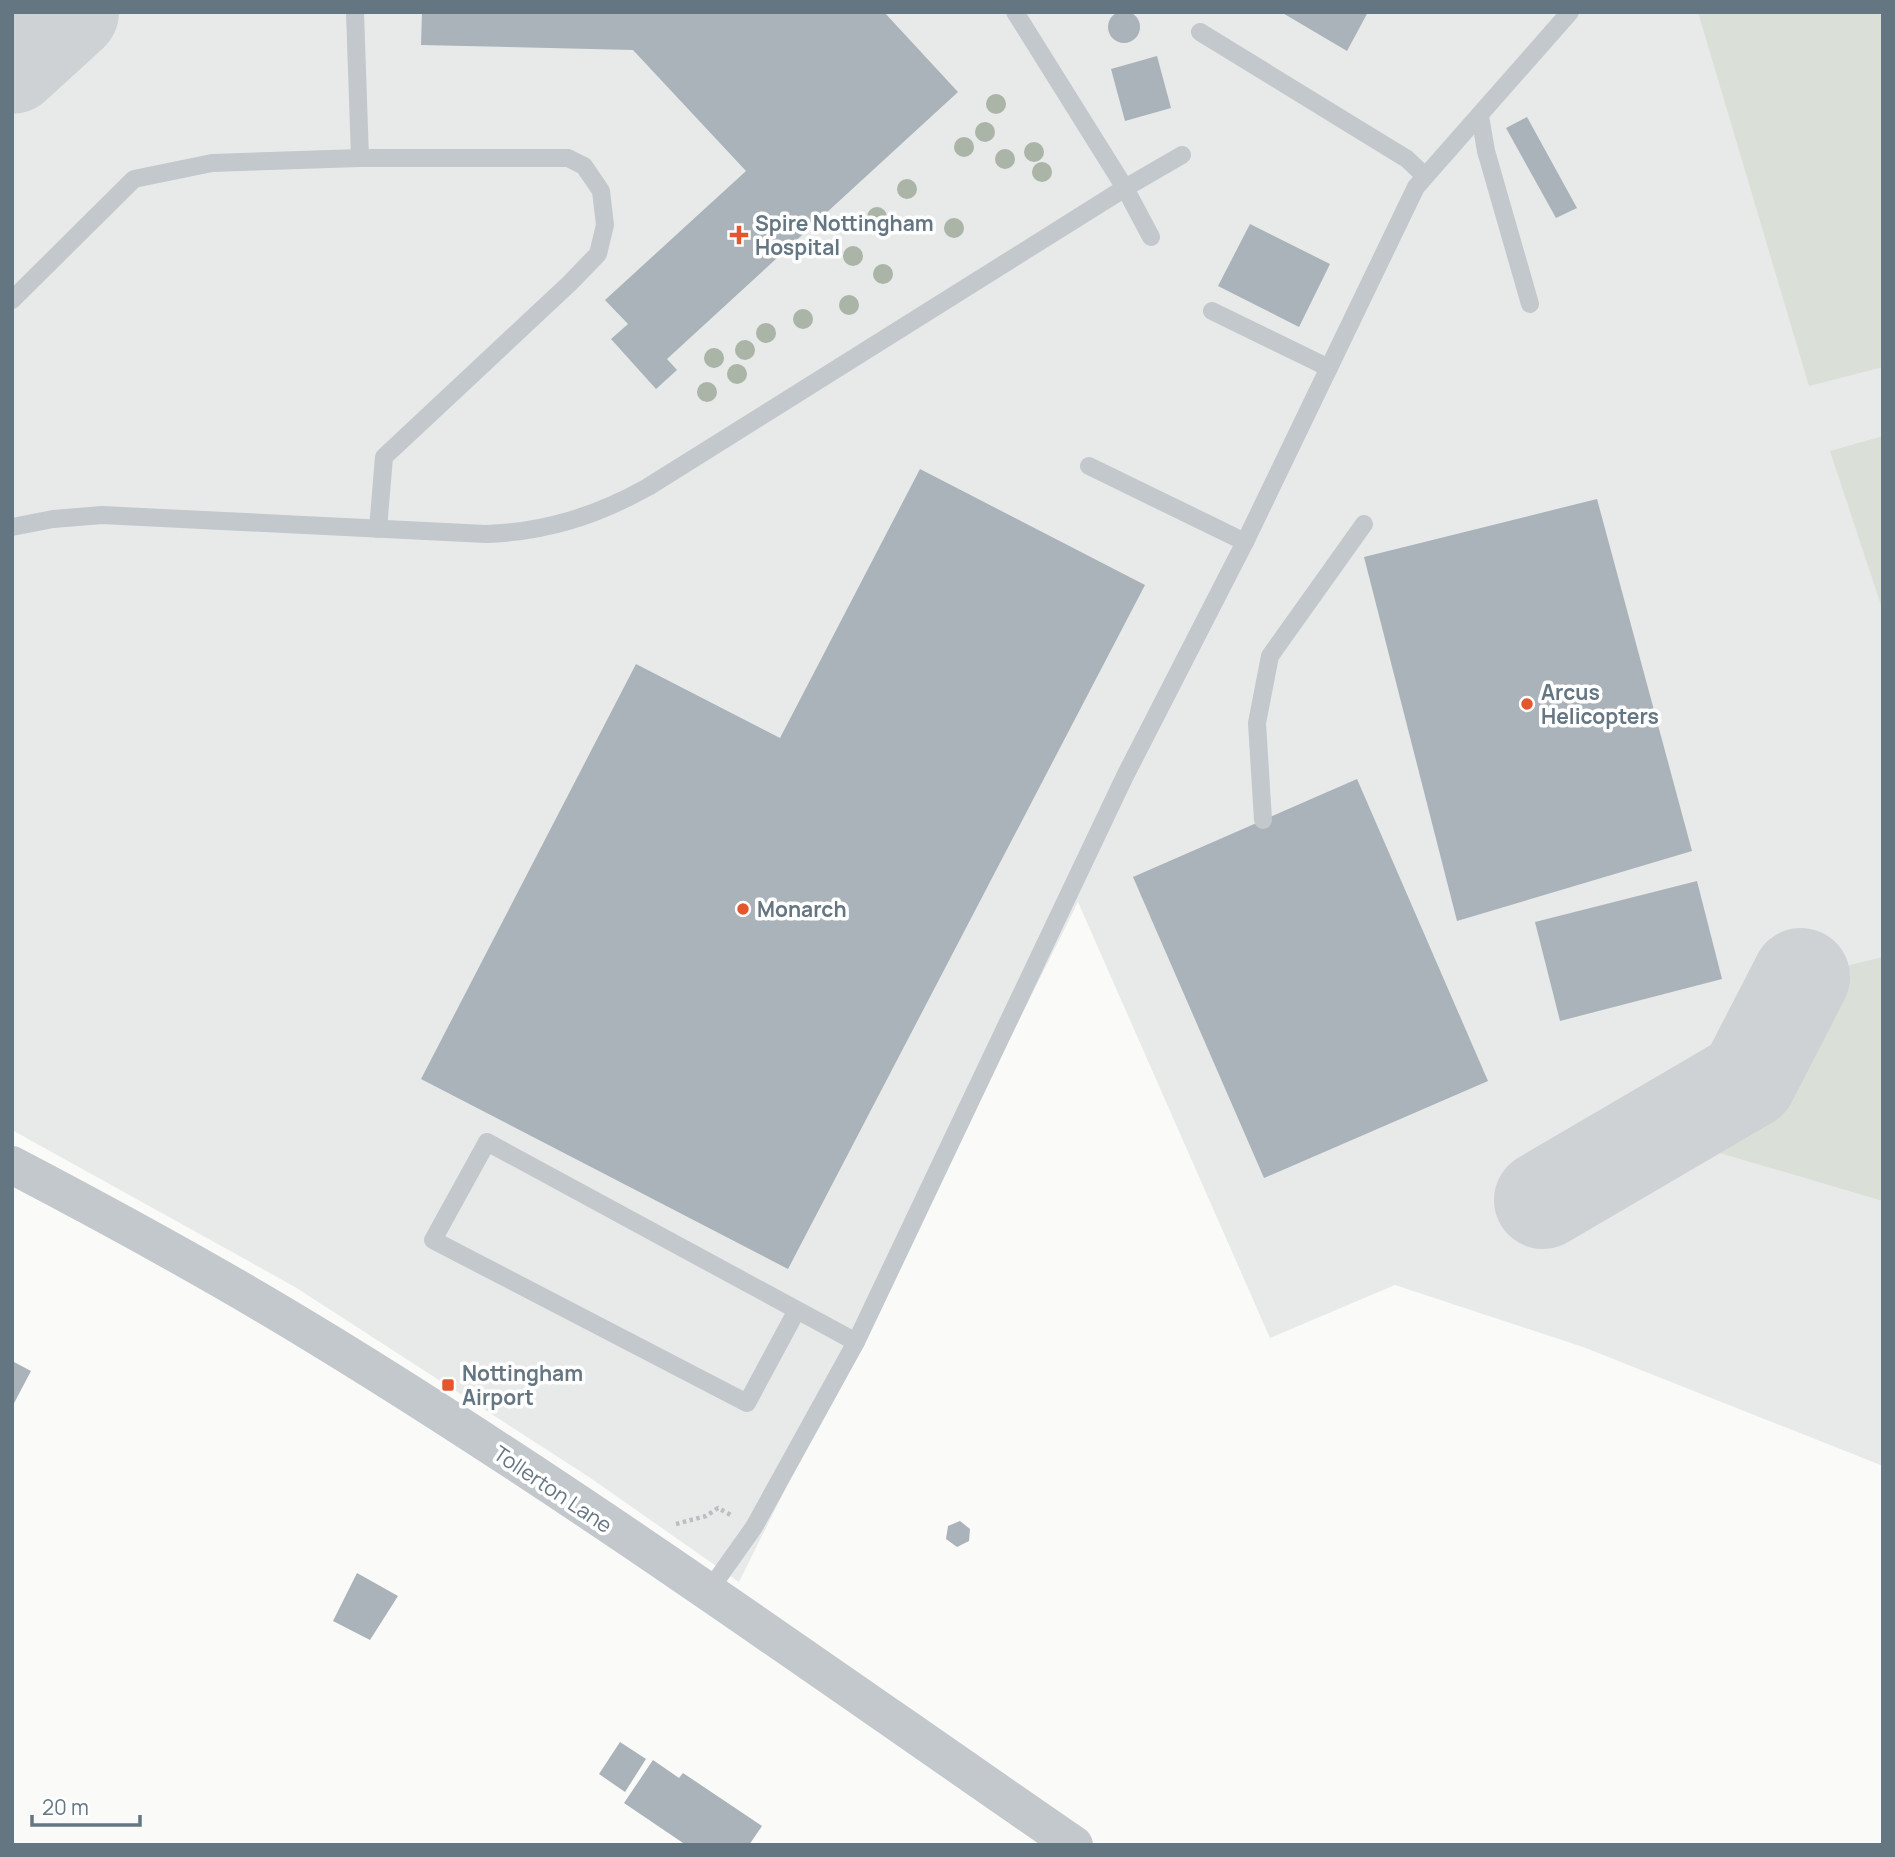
<svg xmlns="http://www.w3.org/2000/svg" width="1895" height="1857" font-family="Manrope,sans-serif">
	<rect width="100%" height="100%" fill="#fafaf8"/>
	<path fill="#e8e9e9" d="M12 12H1883V1466L1583 1347 1395 1285 1270 1338 1078 902 739 1582 589 1477 295 1287 12 1130Z"/>
	<g fill="#dadfd7">
		<path d="M1698 12H1883V367L1809 386Z"/>
		<path d="M1883 436V611L1830 451Z"/>
		<path d="M1883 957V1201L1669 1138 1776 1092 1825 971Z"/>
	</g>
	<g fill="none" stroke-linecap="round" stroke-linejoin="round">
		<g stroke="#ced2d4" stroke-width="98">
			<path d="M12 65 70 12"/>
			<path d="M1543 1200 1748 1080 1801 977"/>
		</g>
	</g>
	<g fill="#aab3b9">
		<circle cx="1124" cy="27" r="16"/>
		<path d="M422 12H884L958 92 667 359 677 370 656 389 611 339 628 324 605 300 746 171 633 50 421 45Z"/>
		<path d="M1281 12H1368L1347 51Z"/>
		<path d="M1157 56 1171 108 1125 121 1111 69Z"/>
		<path d="M1527 117 1577 208 1556 218 1506 128Z"/>
		<path d="M1250 224 1330 264 1299 327 1218 286Z"/>
		<path d="M920 469 1145 585 788 1269 421 1079 636 664 780 738Z"/>
		<path d="M1597 499 1692 851 1457 921 1364 557Z"/>
		<path d="M1357 779 1488 1081 1264 1178 1133 877Z"/>
		<path d="M1697 881 1722 979 1560 1021 1535 922Z"/>
		<path d="M12 1361 31 1371 12 1407Z"/>
		<path d="M960 1521 970 1529 969 1541 957 1547 946 1539 948 1526Z"/>
		<path d="M357 1573 398 1596 370 1640 333 1621Z"/>
		<path d="M620 1742 646 1759 625 1792 599 1774Z"/>
		<path d="M653 1760 679 1778 683 1773 762 1826 749 1845H686L624 1803Z"/>
	</g>
	<g fill="none" stroke-linecap="round" stroke-linejoin="round">
		<path stroke="#bbbfc2" stroke-width="4.5" stroke-dasharray="3.5 3.5" stroke-linecap="butt" d="M676 1524 706 1516 718 1508 731 1515"/>
		<g stroke="#c3c8cc" stroke-width="18">
			<path d="M355 12 360 158"/>
			<path d="M1015 12 1125 188 1151 237"/>
			<path d="M1200 32 1407 159 1425 176"/>
			<path d="M1480 116 1486 151 1530 304"/>
			<path d="M12 300 134 179 212 163 360 158H568L584 166 601 191 605 225 598 254 570 283 384 457 378 529"/>
			<path d="M1212 311 1329 368"/>
			<path d="M1089 466 1245 542"/>
			<path d="M12 527 53 519 102 515 486 534C545 532 596 516 648 487L1125 188 1182 155"/>
			<path d="M1263 820 1257 723 1270 656 1364 524"/>
			<path d="M797 1310 747 1403 433 1240 487 1142 856 1342"/>
			<path d="M708 1592 754 1527 856 1342 1125 776 1245 542 1416 187 1570 12"/>
		</g>
		<path stroke="#c3c8cc" stroke-width="38" d="M12 1165C119 1221 225 1279 327 1342 583 1499 827 1675 1074 1845"/>
	</g>
	<g fill="#aab4a7">
		<circle cx="996" cy="104" r="10"/>
		<circle cx="985" cy="132" r="10"/>
		<circle cx="964" cy="147" r="10"/>
		<circle cx="1034" cy="152" r="10"/>
		<circle cx="1005" cy="159" r="10"/>
		<circle cx="1042" cy="172" r="10"/>
		<circle cx="907" cy="189" r="10"/>
		<circle cx="877" cy="217" r="10"/>
		<circle cx="954" cy="228" r="10"/>
		<circle cx="853" cy="256" r="10"/>
		<circle cx="883" cy="274" r="10"/>
		<circle cx="849" cy="305" r="10"/>
		<circle cx="803" cy="319" r="10"/>
		<circle cx="766" cy="333" r="10"/>
		<circle cx="745" cy="350" r="10"/>
		<circle cx="714" cy="358" r="10"/>
		<circle cx="737" cy="374" r="10"/>
		<circle cx="707" cy="392" r="10"/>
	</g>
	<g fill="#e4572e" stroke="#fff" stroke-width="2.5">
		<path d="M735.5 224.5h7v7h7v7h-7v7h-7v-7h-7v-7h7z"/>
		<circle cx="1527" cy="704" r="7"/>
		<circle cx="743" cy="909" r="7"/>
		<rect x="441" y="1378" width="14" height="14" rx="3.5"/>
	</g>
	<g text-anchor="middle" dominant-baseline="central" stroke-width="7" stroke-linejoin="round" paint-order="stroke">
		<g font-size="21" font-weight="bold" fill="#657683" stroke="#fff" text-anchor="start">
			<text x="755" y="223">Spire Nottingham<tspan x="755" dy="24">Hospital</tspan></text>
			<text x="1541" y="692">Arcus<tspan x="1541" dy="24">Helicopters</tspan></text>
			<text x="757" y="909">Monarch</text>
			<text x="462" y="1373">Nottingham<tspan x="462" dy="24">Airport</tspan></text>
		</g>
		<g font-size="21" fill="#657683" stroke="#fff">
			<text transform="translate(553 1489) rotate(34)">Tollerton Lane</text>
		</g>
	</g>
	<rect width="1895" height="1857" fill="none" stroke="#657683" stroke-width="28"/>
	<path d="M32 1815v10h108v-10" fill="none" stroke="#657683" stroke-width="3.5"/>
	<text x="42" y="1815" font-size="21" fill="#657683" stroke="#ffffff" stroke-width="5" paint-order="stroke">20 m</text>
</svg>
